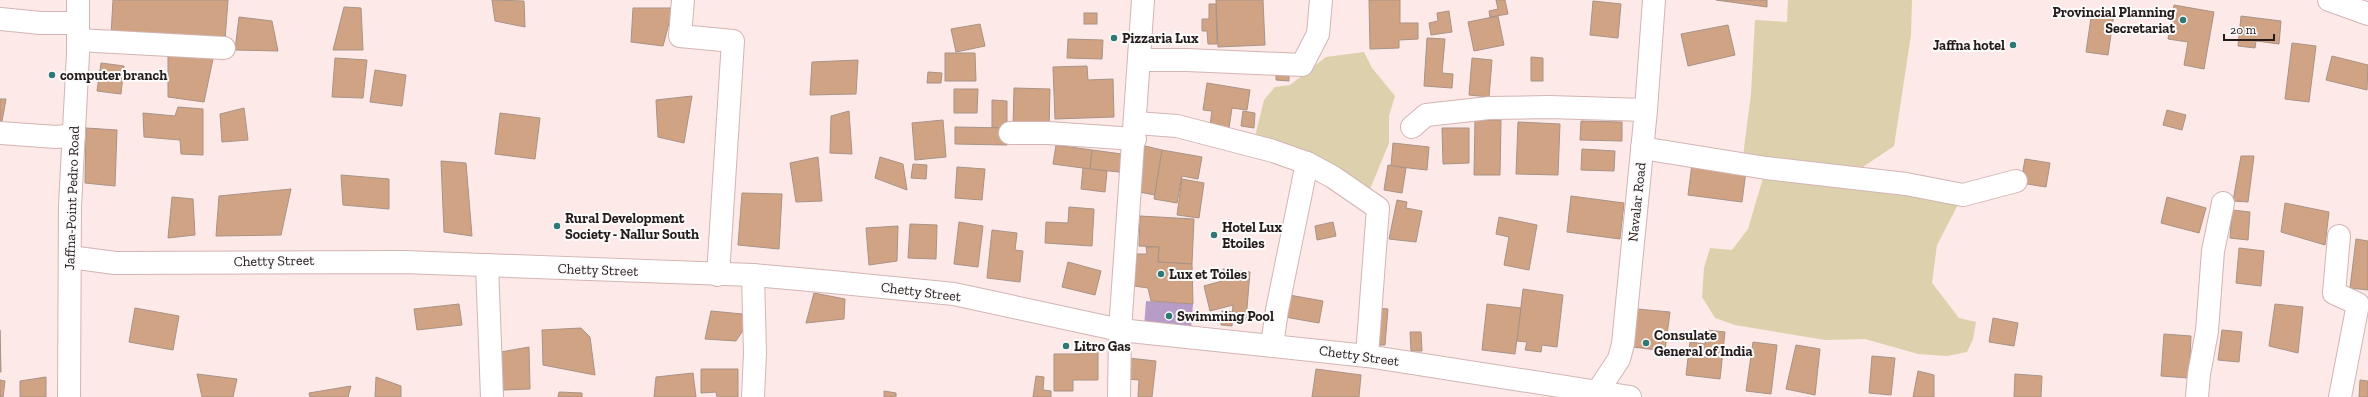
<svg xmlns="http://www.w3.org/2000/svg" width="2368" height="397" font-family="'Zilla Slab',serif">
	<rect width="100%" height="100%" fill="#fce9e8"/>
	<g fill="#ddd0ac">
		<path d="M1788 0H1912L1911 35 1894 146 1848 177 1963 195 1937 245 1932 283 1959 318 1976 322 1973 339 1967 352 1947 356 1918 354 1865 339 1825 340 1735 325 1715 318 1702 297 1704 268 1710 248 1732 250 1748 229 1766 168 1742 164 1751 94 1755 20 1787 22Z"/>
		<path d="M1364 52 1372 68 1395 96 1389 116V143L1366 199 1253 145 1264 100 1275 87 1290 85 1326 57Z"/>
	</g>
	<path fill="#b69cc7" d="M1146 301 1193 304 1191 330 1144 327Z"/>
	<g fill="#d0a385" stroke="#a99385">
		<path d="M113 0H228L225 40 111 35Z"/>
		<path d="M492 0 524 1 525 27 495 21Z"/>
		<path d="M1216 0H1263L1265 45 1218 47Z"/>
		<path d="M1369 0H1400V23H1418V39L1399 40V48L1370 49Z"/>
		<path d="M1496 0H1505L1508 14 1490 17 1489 11 1498 9Z"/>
		<path d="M1716 0H1767V7Z"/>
		<path d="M1593 1 1621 4 1618 38 1590 35Z"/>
		<path d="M1209 4H1216L1217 44H1208L1207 31H1202V19H1209Z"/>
		<path d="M2174 5 2214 12 2204 69 2184 65 2188 42 2168 39Z"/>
		<path d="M344 7 361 8 363 50H333Z"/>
		<path d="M633 8H673L663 46 631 42Z"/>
		<path d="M1449 11 1452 32 1431 35 1429 23 1438 21 1437 13Z"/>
		<path d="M2092 11 2114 14 2108 55 2086 52Z"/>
		<rect x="1084" y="13" width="13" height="11"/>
		<path d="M1498 16 1504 45 1474 51 1468 22Z"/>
		<path d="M2241 16 2281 21 2279 44 2256 41 2255 48 2238 46Z"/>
		<path d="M239 17 272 21 278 51 235 50Z"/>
		<path d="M980 24 985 46 956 52 951 29Z"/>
		<path d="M1728 25 1735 55 1688 66 1681 34Z"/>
		<path d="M1427 38 1445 39 1442 73 1453 74 1452 88 1424 86Z"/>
		<path d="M1068 39 1103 40 1102 59 1067 58Z"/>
		<path d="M2292 43 2316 46 2309 102 2285 99Z"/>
		<path d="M168 53 214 54 204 102 168 97Z"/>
		<path d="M945 53H975L976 81H945Z"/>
		<path d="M2332 56 2368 65 2367 90 2326 80Z"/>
		<path d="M1531 57 1543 58V81H1531Z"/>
		<path d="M335 58 367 60 363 98 332 97Z"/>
		<path d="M1472 58 1492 60 1489 97 1469 95Z"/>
		<path d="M858 60 856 94 810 95 812 62Z"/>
		<path d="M101 63 124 66 121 94 97 91Z"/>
		<path d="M1087 66 1088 80 1113 79 1114 117 1055 119 1053 67Z"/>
		<path d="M375 70 406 75 402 106 370 102Z"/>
		<path d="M1276 70 1289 71V81L1276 80Z"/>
		<path d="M928 72 942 73 941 83H927Z"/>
		<path d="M1207 83 1250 90 1247 110 1232 108 1229 128 1210 125 1212 111 1203 110Z"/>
		<path d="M1014 88 1050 89 1049 130 1013 129Z"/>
		<path d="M954 89H978L977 113H954Z"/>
		<path d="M692 96 684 143 658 137 656 100Z"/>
		<path d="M0 99H6L1 127H0Z"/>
		<path d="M992 100 1007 101V128H992Z"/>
		<path d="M178 107 203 109V155L181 154 180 140 144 137 143 113 175 116Z"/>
		<path d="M244 108 248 140 222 142 220 114Z"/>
		<path d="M2167 110 2186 115 2182 130 2163 125Z"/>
		<path d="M849 111 852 154 830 153 831 116Z"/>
		<path d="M1243 111 1255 113 1254 128 1241 126Z"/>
		<path d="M500 113 540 118 535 159 495 154Z"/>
		<path d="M943 120 946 157 915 160 912 123Z"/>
		<path d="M1475 120H1501L1500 175H1474Z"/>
		<path d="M1581 121 1622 122V141L1580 140Z"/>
		<path d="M1518 122 1560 124 1558 175 1516 174Z"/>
		<path d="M955 127 1007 128V145L955 144Z"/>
		<path d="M86 128 117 130 115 186 85 183Z"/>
		<path d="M1442 128H1469V163L1443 164Z"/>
		<path d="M1393 143 1429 147 1427 170 1391 166Z"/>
		<path d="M1056 145 1092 150 1090 169 1053 164Z"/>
		<path d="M1145 146 1162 150 1155 195 1139 192Z"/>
		<path d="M1582 149 1615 151 1614 171 1581 170Z"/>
		<path d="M1092 150 1122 154 1119 172 1090 169Z"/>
		<path d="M1162 150 1202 157 1198 179 1182 176 1177 203 1154 199Z"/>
		<path d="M2241 156H2254L2248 202 2233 201Z"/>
		<path d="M818 157 822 201 796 202 790 163Z"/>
		<path d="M880 157 903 164 907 190 875 178Z"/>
		<path d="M2025 159 2050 163 2046 187 2021 183Z"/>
		<path d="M441 161 466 163 472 236 444 232Z"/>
		<path d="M913 164 927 165 926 179 911 178Z"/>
		<path d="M1692 164 1746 171 1742 202 1688 195Z"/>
		<path d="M1388 165 1406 168 1402 193 1384 190Z"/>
		<path d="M957 167 985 169 982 200 955 198Z"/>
		<path d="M1083 168 1107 171 1105 192 1081 189Z"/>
		<path d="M341 175 389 179V209L343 205Z"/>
		<path d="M1182 179 1204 183 1199 218 1177 215Z"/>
		<path d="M291 189 281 235 216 236 219 196Z"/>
		<path d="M742 193 782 194 779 249 738 245Z"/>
		<path d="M1571 196 1624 203 1620 239 1567 232Z"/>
		<path d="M172 197 193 199 195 235 168 238Z"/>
		<path d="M2167 197 2206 208 2199 233 2161 223Z"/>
		<path d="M1397 200 1407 202 1406 208 1422 211 1416 242 1389 239Z"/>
		<path d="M2285 203 2329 212 2325 245 2281 232Z"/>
		<path d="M1069 207 1094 209 1092 246 1045 243 1046 222 1068 223Z"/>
		<path d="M2232 210 2250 212 2248 240 2230 238Z"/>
		<path d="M1140 216 1194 219 1192 264 1158 262 1159 247 1139 246Z"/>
		<path d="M1499 217 1537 225 1529 270 1504 265 1509 237 1496 234Z"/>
		<path d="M959 222 983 226 978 267 954 264Z"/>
		<path d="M1333 222 1336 236 1317 240 1315 226Z"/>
		<path d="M910 224 937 225 936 259 908 258Z"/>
		<path d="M898 226 897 261 869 265 866 228Z"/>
		<path d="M992 230 1017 233 1015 250 1023 251 1020 282 987 278Z"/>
		<path d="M2356 239 2368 241V290L2350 288Z"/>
		<path d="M1146 247H1159L1158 262 1192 264 1193 304 1151 301 1148 288 1134 286 1137 254H1147Z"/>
		<path d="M2239 248 2264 251 2261 286 2236 283Z"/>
		<path d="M1068 262 1101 271 1095 295 1062 287Z"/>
		<path d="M1223 269 1250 272 1246 320 1232 318 1233 305 1210 311 1204 286 1222 281Z"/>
		<path d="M1523 289 1563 295 1557 347 1542 345 1541 352 1525 350 1527 342 1517 341Z"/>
		<path d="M814 293 845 299 844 319 806 323Z"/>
		<path d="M1289 295 1323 301 1319 323 1285 317Z"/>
		<path d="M459 304 462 325 417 330 414 309Z"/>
		<path d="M1487 304 1521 308 1515 354 1482 350Z"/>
		<path d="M2275 304 2303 307 2298 353 2269 346Z"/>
		<path d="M135 308 179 316 173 350 129 342Z"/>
		<path d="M1378 308 1388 309 1385 345H1375Z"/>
		<path d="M1637 309 1670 312 1665 351 1633 347Z"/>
		<path d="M711 311 753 315 736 341 705 339Z"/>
		<path d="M1222 311 1233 312 1232 326 1221 325Z"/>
		<path d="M1993 318 2018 323 2014 346 1989 342Z"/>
		<path d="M581 328 590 337 595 375 543 365 542 330Z"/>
		<path d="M0 330 1 372H0Z"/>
		<path d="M1707 330 1725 332 1720 379 1686 375 1690 342 1705 344Z"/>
		<path d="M2222 330 2242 332 2239 362 2218 360Z"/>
		<path d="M1410 332H1421L1422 351H1411Z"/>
		<path d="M2164 334 2191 336 2189 378 2161 376Z"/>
		<path d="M1753 342 1777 345 1771 394 1746 391Z"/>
		<path d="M1082 345H1098V380H1073V391H1054V354H1082Z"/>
		<path d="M1796 345 1820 349 1815 395 1786 389Z"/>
		<path d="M529 347 530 389 503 390 501 352Z"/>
		<path d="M1872 356 1895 358 1891 395 1869 393Z"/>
		<path d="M1128 358 1156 361 1152 397H1138L1139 380 1126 379Z"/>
		<path d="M701 369H738V397H717L716 392 701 393Z"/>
		<path d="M1316 369 1361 375 1359 397H1312Z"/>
		<path d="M1918 371 1934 375V397H1913Z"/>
		<path d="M693 373 696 397H654L656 377Z"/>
		<path d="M197 374 237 379 233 397H202Z"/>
		<path d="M2015 374 2042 376 2041 397H2014Z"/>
		<path d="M1036 376 1044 377 1043 390 1051 391V397H1033Z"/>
		<path d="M46 377V397H20V381Z"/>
		<path d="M376 377 401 386V397H375Z"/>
		<path d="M0 380 5 381 3 397H0Z"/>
		<path d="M2360 380 2368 381V397H2359Z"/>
		<path d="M351 386 348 397H310L309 393Z"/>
		<path d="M884 391 896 393V397H884Z"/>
		<path d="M559 392 582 393V397H558Z"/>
	</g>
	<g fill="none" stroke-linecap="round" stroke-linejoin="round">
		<defs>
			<g id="minor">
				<path d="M683 0 680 36 733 41 718 275"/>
				<path d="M2329 0 2368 14"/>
				<path d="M0 19 41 23H78"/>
				<path d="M78 40 224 48"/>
				<path d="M1139 60H1187L1302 65 1318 34 1321 0"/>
				<path d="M1136 123 1177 126 1273 151 1307 163 1333 177 1378 208 1367 356"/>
				<path d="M1412 127 1426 115 1489 108 1549 107 1646 110"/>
				<path d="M0 133 56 137 74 135"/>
				<path d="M1010 133H1048L1135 139"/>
				<path d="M1642 148 1766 168 1906 184 1963 195 2016 181"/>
				<path d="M2339 236 2334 293 2358 304 2340 397"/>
				<path d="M70 257 115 263 404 262 753 275 832 282 954 294 1120 330 1367 356 1630 397"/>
				<path d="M487 265 492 397"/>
				<path d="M753 275 755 353 753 397"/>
				<path d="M1272 345 1277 310 1307 163"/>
				<path d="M1119 397 1120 330 1143 0"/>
				<path d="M1594 397 1619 359 1623 344 1646 110 1654 0"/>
				<path d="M2197 397 2199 374 2207 331 2213 251 2223 203"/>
			</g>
			<path id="major" d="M69 397 70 206 78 54V0"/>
		</defs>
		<use href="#minor" stroke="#d2b5b3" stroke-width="24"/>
		<use href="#major" stroke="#d2b5b3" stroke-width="24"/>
		<use href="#minor" stroke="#fff" stroke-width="22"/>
		<use href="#major" stroke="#fff" stroke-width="22"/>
	</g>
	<g fill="#2f7877" stroke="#fbfbfb" stroke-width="1.5">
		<circle cx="2183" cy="20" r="4"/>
		<circle cx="1114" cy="38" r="4"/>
		<circle cx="2013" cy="45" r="4"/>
		<circle cx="52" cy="75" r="4"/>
		<circle cx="557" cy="226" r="4"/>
		<circle cx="1214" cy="235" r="4"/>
		<circle cx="1161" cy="274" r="4"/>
		<circle cx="1169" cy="316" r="4"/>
		<circle cx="1646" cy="343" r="4"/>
		<circle cx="1066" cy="346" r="4"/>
	</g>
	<g text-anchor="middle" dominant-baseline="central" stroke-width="4" stroke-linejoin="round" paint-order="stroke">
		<g font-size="14" font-weight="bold" fill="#261b1b" stroke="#fbfbfb" text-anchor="start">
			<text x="2175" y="12" text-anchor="end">Provincial Planning<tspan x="2175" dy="16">Secretariat</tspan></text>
			<text x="1122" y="38">Pizzaria Lux</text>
			<text x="2005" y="45" text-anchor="end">Jaffna hotel</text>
			<text x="60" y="75">computer branch</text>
			<text x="565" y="218">Rural Development<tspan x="565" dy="16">Society - Nallur South</tspan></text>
			<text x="1222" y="227">Hotel Lux<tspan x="1222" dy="16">Etoiles</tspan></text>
			<text x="1169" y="274">Lux et Toiles</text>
			<text x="1177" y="316">Swimming Pool</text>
			<text x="1654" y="335">Consulate<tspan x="1654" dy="16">General of India</tspan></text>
			<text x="1074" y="346">Litro Gas</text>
		</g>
		<g font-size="14" fill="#261b1b" stroke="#fbfbfb">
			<text transform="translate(72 198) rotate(-88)">Jaffna-Point Pedro Road</text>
			<text transform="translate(1637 202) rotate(-84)">Navalar Road</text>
			<text transform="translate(274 261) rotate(-1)">Chetty Street</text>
			<text transform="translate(598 270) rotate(2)">Chetty Street</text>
			<text transform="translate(921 292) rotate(7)">Chetty Street</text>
			<text transform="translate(1359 356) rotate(8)">Chetty Street</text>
		</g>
	</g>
	<path d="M2224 34v6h50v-6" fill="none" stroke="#261b1b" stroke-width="2"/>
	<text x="2230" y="34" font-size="12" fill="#261b1b" stroke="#fbfbfb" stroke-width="3" paint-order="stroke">20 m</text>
</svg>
